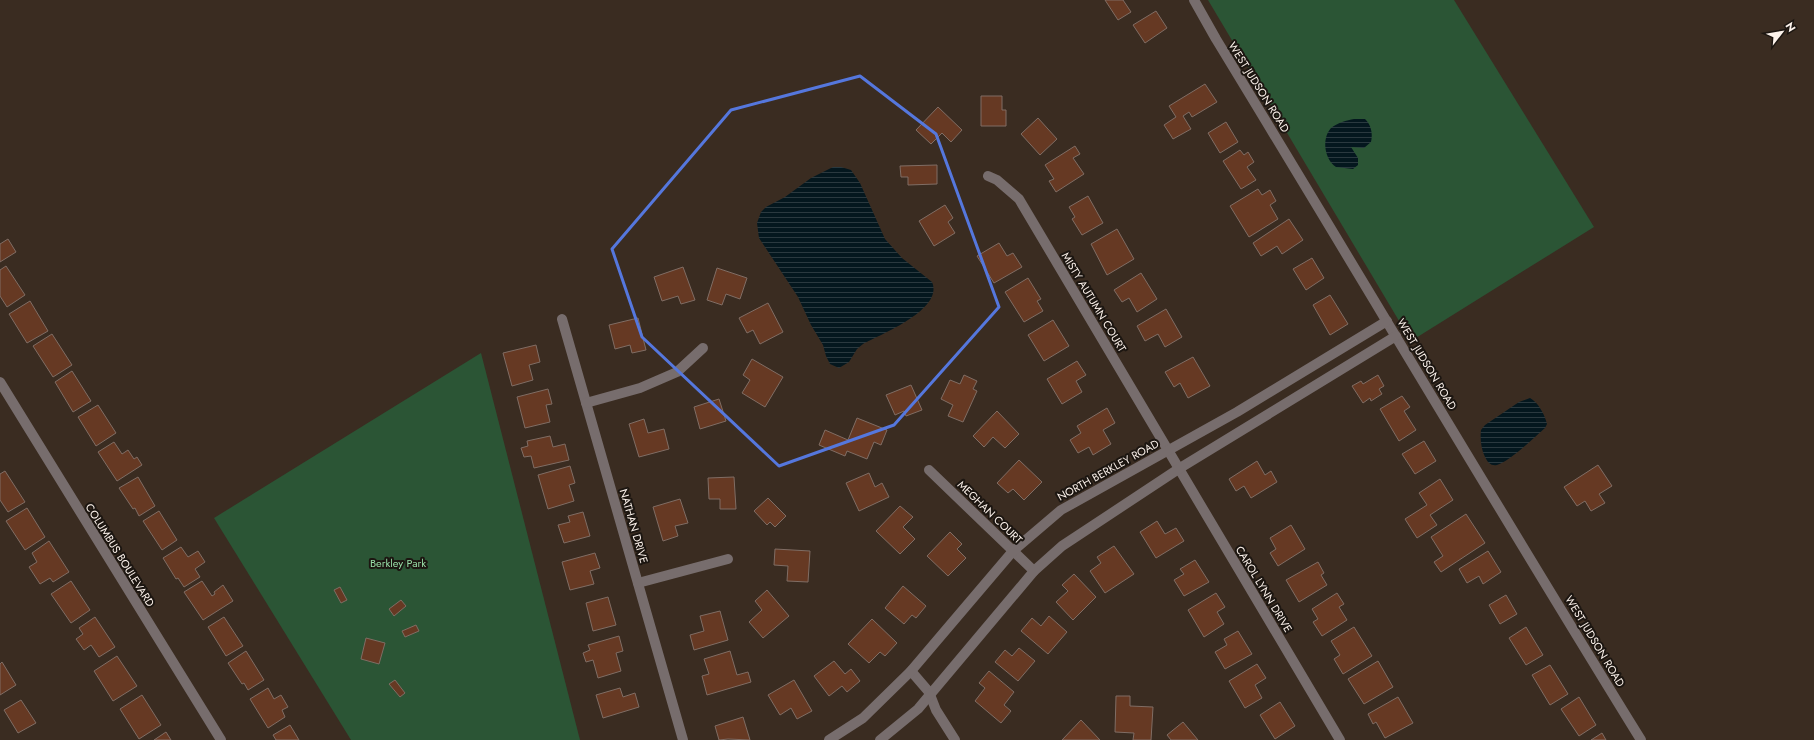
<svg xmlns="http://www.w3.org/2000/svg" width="1814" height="740" font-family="Jost,sans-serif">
	<defs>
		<pattern id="water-rules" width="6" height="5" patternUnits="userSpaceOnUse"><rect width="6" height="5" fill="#04171e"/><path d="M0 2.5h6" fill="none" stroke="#2a393f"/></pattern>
	</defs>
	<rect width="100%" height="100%" fill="#3a2c21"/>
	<g fill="#2b5535">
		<path d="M1208 0H1454L1594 227 1411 341Z"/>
		<path d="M481 353 580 740H351L214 518Z"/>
	</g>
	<g fill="url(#water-rules)">
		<path d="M1354 119H1365C1371 125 1373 133 1371 142L1364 148 1351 147 1358 158V165L1353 169 1336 167C1325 160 1321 139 1331 128 1337 123 1347 120 1354 119Z"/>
		<path d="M833 167H841L851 170 860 183 885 239 902 258 932 282C944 309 882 334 863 344L857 349 849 362 839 368 830 364 826 356 823 345 811 325 798 297 759 238 757 223 761 212 766 207 785 197 811 178Z"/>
		<path d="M1530 398C1538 402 1545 415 1547 424L1545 428C1536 436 1508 463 1497 465 1491 466 1488 463 1485 457 1481 449 1480 439 1481 430L1485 425 1519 402Z"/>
	</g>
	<g fill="#663923" stroke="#806d64">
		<path d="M1105 0H1123L1131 12 1118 20Z"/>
		<path d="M1156 11 1167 28 1145 43 1133 25Z"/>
		<path d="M1205 84 1217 102 1192 117 1189 112 1183 116 1191 129 1173 139 1164 125 1176 117 1169 106Z"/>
		<path d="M981 96H1002V110H1006V126H981Z"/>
		<path d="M938 107 962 130 951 142 942 133 931 144 916 130Z"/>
		<path d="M1038 118 1057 139 1040 155 1021 134Z"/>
		<path d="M1226 122 1238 142 1220 153 1208 133Z"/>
		<path d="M1075 146 1080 154 1073 158 1084 174 1056 192 1049 181 1054 179 1045 165Z"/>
		<path d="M1240 150 1244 155 1248 152 1254 162 1247 167 1256 180 1241 189 1223 161Z"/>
		<path d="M937 165V184L908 185V177H901L900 166Z"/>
		<path d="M1258 189 1262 195 1270 190 1276 201 1270 205 1278 219 1249 237 1230 206Z"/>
		<path d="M1088 196 1103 223 1082 235 1072 219 1075 217 1069 207Z"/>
		<path d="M945 205 953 218 948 222 955 233 934 246 919 221Z"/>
		<path d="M1289 219 1303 240 1282 254 1277 246 1261 256 1253 243Z"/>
		<path d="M1117 229 1134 259 1107 275 1091 244Z"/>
		<path d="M8 239 16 252 0 262V244Z"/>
		<path d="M999 243 1007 256 1013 253 1022 267 994 283 977 256Z"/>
		<path d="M1312 258 1324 278 1306 290 1293 269Z"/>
		<path d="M6 266 25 295 7 307 0 296V270Z"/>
		<path d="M683 267 695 300 681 304 678 296 662 301 654 277Z"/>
		<path d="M717 268 747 278 740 299 726 294 722 305 707 300Z"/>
		<path d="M1141 273 1157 299 1137 312 1129 298 1122 302 1114 290Z"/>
		<path d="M1028 278 1041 299 1037 301 1043 311 1024 322 1005 292Z"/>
		<path d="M1330 295 1348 324 1330 335 1313 305Z"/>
		<path d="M30 301 48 331 27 343 9 314Z"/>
		<path d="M768 303 783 332 760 344 753 330 747 333 739 318Z"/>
		<path d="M1166 309 1182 337 1165 347 1158 334 1145 341 1137 326Z"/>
		<path d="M638 318 646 350 632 353 630 345 615 349 609 325Z"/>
		<path d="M1053 320 1069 346 1044 361 1028 335Z"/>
		<path d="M52 334 72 365 53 377 33 346Z"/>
		<path d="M536 345 540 362 529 365 533 380 512 386 503 353Z"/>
		<path d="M1193 357 1210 386 1188 398 1180 383 1174 387 1165 372Z"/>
		<path d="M752 359 783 377 765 407 742 393 750 380 743 375Z"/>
		<path d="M1077 361 1086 375 1076 381 1082 392 1062 404 1047 379Z"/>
		<path d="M72 371 91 401 73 412 55 382Z"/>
		<path d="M964 375 977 381 973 389 977 391 963 422 948 416 953 405 941 399 950 380 960 384Z"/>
		<path d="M1378 375 1384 386 1379 389 1382 394 1371 401 1370 398 1363 403 1352 386 1361 381 1363 384Z"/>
		<path d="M911 385 922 410 906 416 904 411 895 415 886 395Z"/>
		<path d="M548 389 552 404 546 405 550 422 525 428 517 397Z"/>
		<path d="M1402 396 1410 407 1404 411 1416 430 1399 441 1380 409Z"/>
		<path d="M719 399 726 421 700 429 694 407Z"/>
		<path d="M98 405 116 433 96 446 78 417Z"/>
		<path d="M1107 408 1115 423 1103 430 1111 444 1093 455 1089 447 1078 453 1070 440 1081 433 1077 426Z"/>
		<path d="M997 411 1019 434 1005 448 993 437 984 447 973 436Z"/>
		<path d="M857 418 887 430 881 445 874 442 867 459 847 451 845 456 819 445 825 430 848 440Z"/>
		<path d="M644 419 648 433 664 429 669 449 639 457 629 424Z"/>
		<path d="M550 436 553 447 565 444 569 460 534 468 531 456 524 457 521 448 528 446 527 441Z"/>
		<path d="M1424 441 1436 461 1415 474 1402 454Z"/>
		<path d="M114 442 122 454 128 450 134 459 137 457 142 465 117 481 98 452Z"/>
		<path d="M1019 460 1042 482 1024 500 1013 489 1008 493 997 483Z"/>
		<path d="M1257 461 1265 475 1271 471 1277 482 1251 498 1244 486 1236 491 1229 479Z"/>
		<path d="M1598 465 1612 486 1599 494 1605 503 1591 511 1585 501 1577 506 1564 487Z"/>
		<path d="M570 466 575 483 569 485 574 501 548 509 538 475Z"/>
		<path d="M5 471 25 502 8 512 0 500V474Z"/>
		<path d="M869 473 875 487 882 483 889 497 859 511 846 483Z"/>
		<path d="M138 477 155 506 139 516 135 508 133 509 119 488Z"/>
		<path d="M734 477 736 509H720V499H709L708 478Z"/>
		<path d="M1440 479 1453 500 1430 515 1437 525 1417 538 1405 519 1427 505 1419 493Z"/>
		<path d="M768 498 786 516 775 527 770 522 767 525 754 511Z"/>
		<path d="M680 499 688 523 675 526 678 536 663 541 653 507Z"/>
		<path d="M900 506 913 517 903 527 915 539 900 554 876 531Z"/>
		<path d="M27 508 45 537 25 550 6 521Z"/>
		<path d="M159 511 177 540 162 550 143 521Z"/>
		<path d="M583 512 590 536 564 543 558 525 570 522 568 516Z"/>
		<path d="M1466 514 1485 543 1441 572 1434 562 1443 556 1431 537Z"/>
		<path d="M1157 521 1165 534 1176 528 1184 541 1156 558 1140 532Z"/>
		<path d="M1291 525 1305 549 1278 566 1270 553 1276 549 1270 538Z"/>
		<path d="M950 532 962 544 957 549 966 558 948 576 927 556Z"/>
		<path d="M49 541 69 572 53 582 50 578 40 584 29 567 37 562 32 553Z"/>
		<path d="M1114 546 1134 574 1105 593 1090 571 1101 563 1097 557Z"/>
		<path d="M181 547 188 557 198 551 205 562 195 569 200 577 184 587 178 578 176 579 163 558Z"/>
		<path d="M775 549 810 551 808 582 787 581 788 566 774 565Z"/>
		<path d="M1488 551 1501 572 1483 584 1479 576 1467 583 1459 569Z"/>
		<path d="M595 553 600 568 590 571 594 584 570 590 562 562Z"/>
		<path d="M1195 560 1209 582 1184 596 1174 580 1184 574 1180 569Z"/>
		<path d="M1318 562 1324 573 1321 575 1327 585 1299 602 1286 580Z"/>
		<path d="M1074 574 1096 597 1073 620 1056 602 1068 591 1062 585Z"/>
		<path d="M71 581 90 610 71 623 51 594Z"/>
		<path d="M202 581 212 596 215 594 214 592 223 585 233 601 203 620 184 592Z"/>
		<path d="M903 586 926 606 916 618 912 615 904 624 885 608Z"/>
		<path d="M340 587 347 600 341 603 334 590Z"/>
		<path d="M767 590 789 616 763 638 749 622 762 610 755 601Z"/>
		<path d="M1216 593 1225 607 1217 612 1224 624 1204 637 1188 610Z"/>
		<path d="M1337 593 1344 604 1339 607 1347 620 1322 636 1313 622 1318 619 1312 609Z"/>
		<path d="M1506 595 1517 614 1500 624 1489 605Z"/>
		<path d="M608 597 616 625 593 631 586 603Z"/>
		<path d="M401 600 406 606 394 616 389 609Z"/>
		<path d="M720 611 728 640 694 650 690 635 704 631 700 616Z"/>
		<path d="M1049 616 1067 632 1048 654 1021 631 1032 618 1041 626Z"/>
		<path d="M95 617 115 647 99 657 91 645 84 650 76 639 83 634 79 628Z"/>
		<path d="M224 617 243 646 226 656 208 627Z"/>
		<path d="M872 619 897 643 885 656 880 652 869 663 848 644Z"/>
		<path d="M416 625 419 631 405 637 402 631Z"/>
		<path d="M1354 627 1372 656 1343 674 1334 659 1340 655 1331 641Z"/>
		<path d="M1526 627 1543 655 1526 665 1509 638Z"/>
		<path d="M1238 631 1252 654 1225 669 1215 652 1227 645 1224 639Z"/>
		<path d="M619 636 623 651 616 653 621 671 598 678 593 660 586 662 583 653 590 650 588 645Z"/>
		<path d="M366 638 385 643 379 664 361 659Z"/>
		<path d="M1019 648 1035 661 1018 681 995 662 1005 650 1012 656Z"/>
		<path d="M246 651 264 680 248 690 244 683 242 684 228 663Z"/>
		<path d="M730 651 737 675 748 672 751 682 707 695 702 676 709 674 704 659Z"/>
		<path d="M117 656 137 686 113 701 94 671Z"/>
		<path d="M834 661 845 674 851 669 860 681 847 692 842 686 829 696 814 676Z"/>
		<path d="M1378 661 1393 687 1364 704 1348 679Z"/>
		<path d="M2 662 16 685 0 695V664Z"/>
		<path d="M1257 664 1266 678 1255 685 1262 698 1245 708 1229 681Z"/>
		<path d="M1550 665 1568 694 1550 705 1532 675Z"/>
		<path d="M989 671 1014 692 1004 705 1011 711 1001 723 975 701 985 688 979 683Z"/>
		<path d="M395 680 405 693 400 697 389 684Z"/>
		<path d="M794 680 812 711 797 719 791 708 780 715 768 695Z"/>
		<path d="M268 688 274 699 281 695 288 707 282 710 285 717 268 728 250 699Z"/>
		<path d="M620 688 623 697 635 693 639 707 603 718 596 695Z"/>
		<path d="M142 695 161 725 139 739 120 709Z"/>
		<path d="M1116 696H1130V706L1153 707 1151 740H1133L1134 733 1115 732Z"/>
		<path d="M1398 697 1413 723 1385 738 1376 722 1373 724 1368 714Z"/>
		<path d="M1579 697 1596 725 1579 736 1561 709Z"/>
		<path d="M21 700 36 723 18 733 4 710Z"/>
		<path d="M1280 702 1295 726 1275 739 1260 715Z"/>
		<path d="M743 717 750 740 728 739 719 740 715 726Z"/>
		<path d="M1081 720 1100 740H1062Z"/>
		<path d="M1183 722 1198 740H1171L1167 735Z"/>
		<path d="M290 725 299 740H276L273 735Z"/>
		<path d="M166 732 171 740H154Z"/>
		<path d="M1602 733 1606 740H1591Z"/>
	</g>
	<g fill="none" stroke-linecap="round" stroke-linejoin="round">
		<g stroke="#776d6d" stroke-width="10">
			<path d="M1194 0 1216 39C1358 272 1497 507 1641 740"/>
			<path d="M988 176 997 180 1019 199 1340 740"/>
			<path d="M562 319 683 740"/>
			<path d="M0 382 221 740"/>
			<path d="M586 403 640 388 677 372 703 348"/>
			<path d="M929 470 1034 571"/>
			<path d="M638 583 728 559"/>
			<path d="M911 671 929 692 936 710 955 740"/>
			<path d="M829 740 863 718 911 671 1013 551 1061 510 1237 412 1387 321"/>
			<path d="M880 740 918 709 1034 571 1062 546 1180 468 1396 336"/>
		</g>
	</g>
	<path fill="none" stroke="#57d" stroke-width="3" stroke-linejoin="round" d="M860 76 936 134 999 307 894 425 779 466 642 337 612 249 731 110Z"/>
	<g text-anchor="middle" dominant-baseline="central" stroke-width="4" stroke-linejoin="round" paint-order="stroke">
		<g font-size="11" fill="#fcf2eb" stroke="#1c1611">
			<text transform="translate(1259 87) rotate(58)">WEST JUDSON ROAD</text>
			<text transform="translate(1094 302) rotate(59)">MISTY AUTUMN COURT</text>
			<text transform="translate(1427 364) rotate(59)">WEST JUDSON ROAD</text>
			<text transform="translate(1108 470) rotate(-29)">NORTH BERKLEY ROAD</text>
			<text transform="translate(990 512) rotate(44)">MEGHAN COURT</text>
			<text transform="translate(634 526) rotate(74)">NATHAN DRIVE</text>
			<text transform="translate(120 555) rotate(58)">COLUMBUS BOULEVARD</text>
			<text transform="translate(1264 589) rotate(59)">CAROL LYNN DRIVE</text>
			<text transform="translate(1595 641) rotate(59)">WEST JUDSON ROAD</text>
		</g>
		<g font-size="11" fill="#97dda6" stroke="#1c1611">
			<text x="398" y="563">Berkley Park</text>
		</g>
	</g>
	<g transform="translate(1782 32) rotate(59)" stroke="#1c1611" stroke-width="3" paint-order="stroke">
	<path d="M0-3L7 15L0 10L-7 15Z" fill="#fcf2eb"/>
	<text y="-6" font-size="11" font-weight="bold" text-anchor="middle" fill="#fcf2eb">N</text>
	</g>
</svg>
